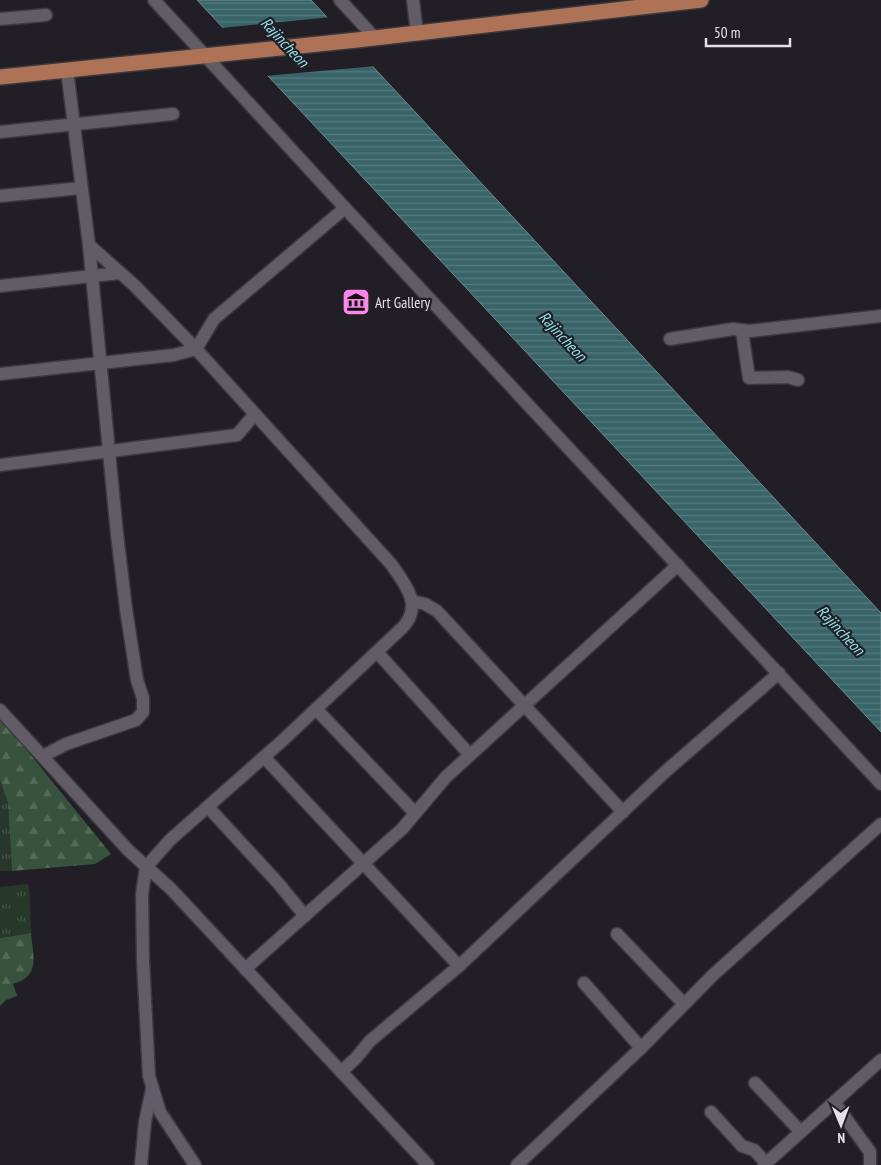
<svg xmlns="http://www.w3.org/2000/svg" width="881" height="1165" font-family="'PT Sans Narrow',sans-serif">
	<defs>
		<pattern id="grass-tufts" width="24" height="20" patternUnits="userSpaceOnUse" patternTransform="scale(1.25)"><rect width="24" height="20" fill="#27372a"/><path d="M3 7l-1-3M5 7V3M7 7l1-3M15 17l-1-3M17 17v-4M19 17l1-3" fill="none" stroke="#465449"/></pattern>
		<pattern id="forest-firs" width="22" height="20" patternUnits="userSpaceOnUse" patternTransform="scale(1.25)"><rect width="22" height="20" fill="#37533d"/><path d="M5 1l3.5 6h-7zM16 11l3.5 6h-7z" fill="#546b59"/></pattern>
		<pattern id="water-rules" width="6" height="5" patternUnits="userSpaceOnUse" patternTransform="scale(1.25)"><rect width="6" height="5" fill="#39656a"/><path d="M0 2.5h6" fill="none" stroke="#567b7f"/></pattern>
	</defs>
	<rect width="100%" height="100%" fill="#221e26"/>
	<g fill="url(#grass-tufts)">
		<path d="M0 780 8 803 12 871H0Z"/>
		<path d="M28 884 30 894 31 933 0 938V887Z"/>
	</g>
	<g fill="url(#forest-firs)">
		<path d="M0 717 111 854 95 864 12 871 8 803 0 780Z"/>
		<path d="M31 933C33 956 41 976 13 984L17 996 6 1000 0 1006V938Z"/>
	</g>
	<path fill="url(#water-rules)" stroke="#6c8a90" d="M197 0H311L881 613V732Z"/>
	<path fill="#221e26" d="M331 17 376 66 265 76 220 28Z"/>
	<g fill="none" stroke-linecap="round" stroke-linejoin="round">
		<defs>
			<g id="minor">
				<path d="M154 0 345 208 881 784"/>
				<path d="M340 0 375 38"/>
				<path d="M413 0 417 33"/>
				<path d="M0 19 46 15"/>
				<path d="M67 70 89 245 134 285 196 349 391 564C405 584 424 606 402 628L282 741 170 840 146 867 142 894 143 960 149 1076 160 1112 195 1165"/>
				<path d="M0 132 173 114"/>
				<path d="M0 196 81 188"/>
				<path d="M0 286 120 273"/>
				<path d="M742 331 749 378 788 377 798 380"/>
				<path d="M670 339 733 329 750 331 881 316"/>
				<path d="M0 374 174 355 196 349 214 319 345 208"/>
				<path d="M0 465 237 435 255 414"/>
				<path d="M412 601 425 604 437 611 623 812"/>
				<path d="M377 652 470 755"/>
				<path d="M316 709 415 813"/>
				<path d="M0 710 128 850 171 889 428 1165"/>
				<path d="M43 756 66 744 136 720 143 712V698L137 680 126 609 117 534 89 245"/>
				<path d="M264 757 459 966"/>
				<path d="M208 807 278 883 305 916"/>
				<path d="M617 934 684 1004"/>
				<path d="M245 969 402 829 446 777 678 565"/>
				<path d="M584 983 641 1048"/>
				<path d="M341 1072 356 1058 370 1041 459 966 666 771 779 673"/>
				<path d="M755 1083 801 1132"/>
				<path d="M834 1102 870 1152V1165"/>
				<path d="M711 1112 742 1146 754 1150 766 1163"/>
				<path d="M141 1165 145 1122 152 1089"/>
				<path d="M517 1165 641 1048 713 975 881 824"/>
				<path d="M764 1165 881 1060"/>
			</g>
			<path id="major" d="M0 77 357 40 701 0"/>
		</defs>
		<use href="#minor" stroke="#3b383f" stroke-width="15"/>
		<use href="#major" stroke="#3b383f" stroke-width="18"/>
		<use href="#minor" stroke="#615c66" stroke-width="12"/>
		<use href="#major" stroke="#ae7356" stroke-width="15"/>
	</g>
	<defs>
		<symbol id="museum-square" viewBox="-11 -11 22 22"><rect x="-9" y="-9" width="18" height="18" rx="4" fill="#fa87e7" stroke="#221e26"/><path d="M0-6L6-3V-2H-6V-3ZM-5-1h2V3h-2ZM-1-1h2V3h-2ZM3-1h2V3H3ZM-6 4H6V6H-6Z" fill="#111"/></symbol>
	</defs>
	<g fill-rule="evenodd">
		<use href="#museum-square" x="340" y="286" width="32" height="32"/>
	</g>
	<g text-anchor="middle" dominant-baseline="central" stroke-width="4.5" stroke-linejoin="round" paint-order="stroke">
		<g font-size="15" fill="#e4e2e8" stroke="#221e26" text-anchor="start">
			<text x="375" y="302">Art Gallery</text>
		</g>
		<g font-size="16" font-style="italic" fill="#90e1ea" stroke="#221e26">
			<text transform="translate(285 42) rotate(47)">Rajincheon</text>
			<text transform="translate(563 336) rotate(47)">Rajincheon</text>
			<text transform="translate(841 630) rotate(47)">Rajincheon</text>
		</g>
	</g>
	<g transform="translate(841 1125) rotate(179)" stroke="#221e26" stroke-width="4" paint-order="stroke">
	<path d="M0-4L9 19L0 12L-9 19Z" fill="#e4e2e8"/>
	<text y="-8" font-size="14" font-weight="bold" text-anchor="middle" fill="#e4e2e8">N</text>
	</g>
	<path d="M706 38v8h84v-8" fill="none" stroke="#e4e2e8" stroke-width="2.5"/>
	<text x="714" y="38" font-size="15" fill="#e4e2e8" stroke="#221e26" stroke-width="4" paint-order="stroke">50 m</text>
</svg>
